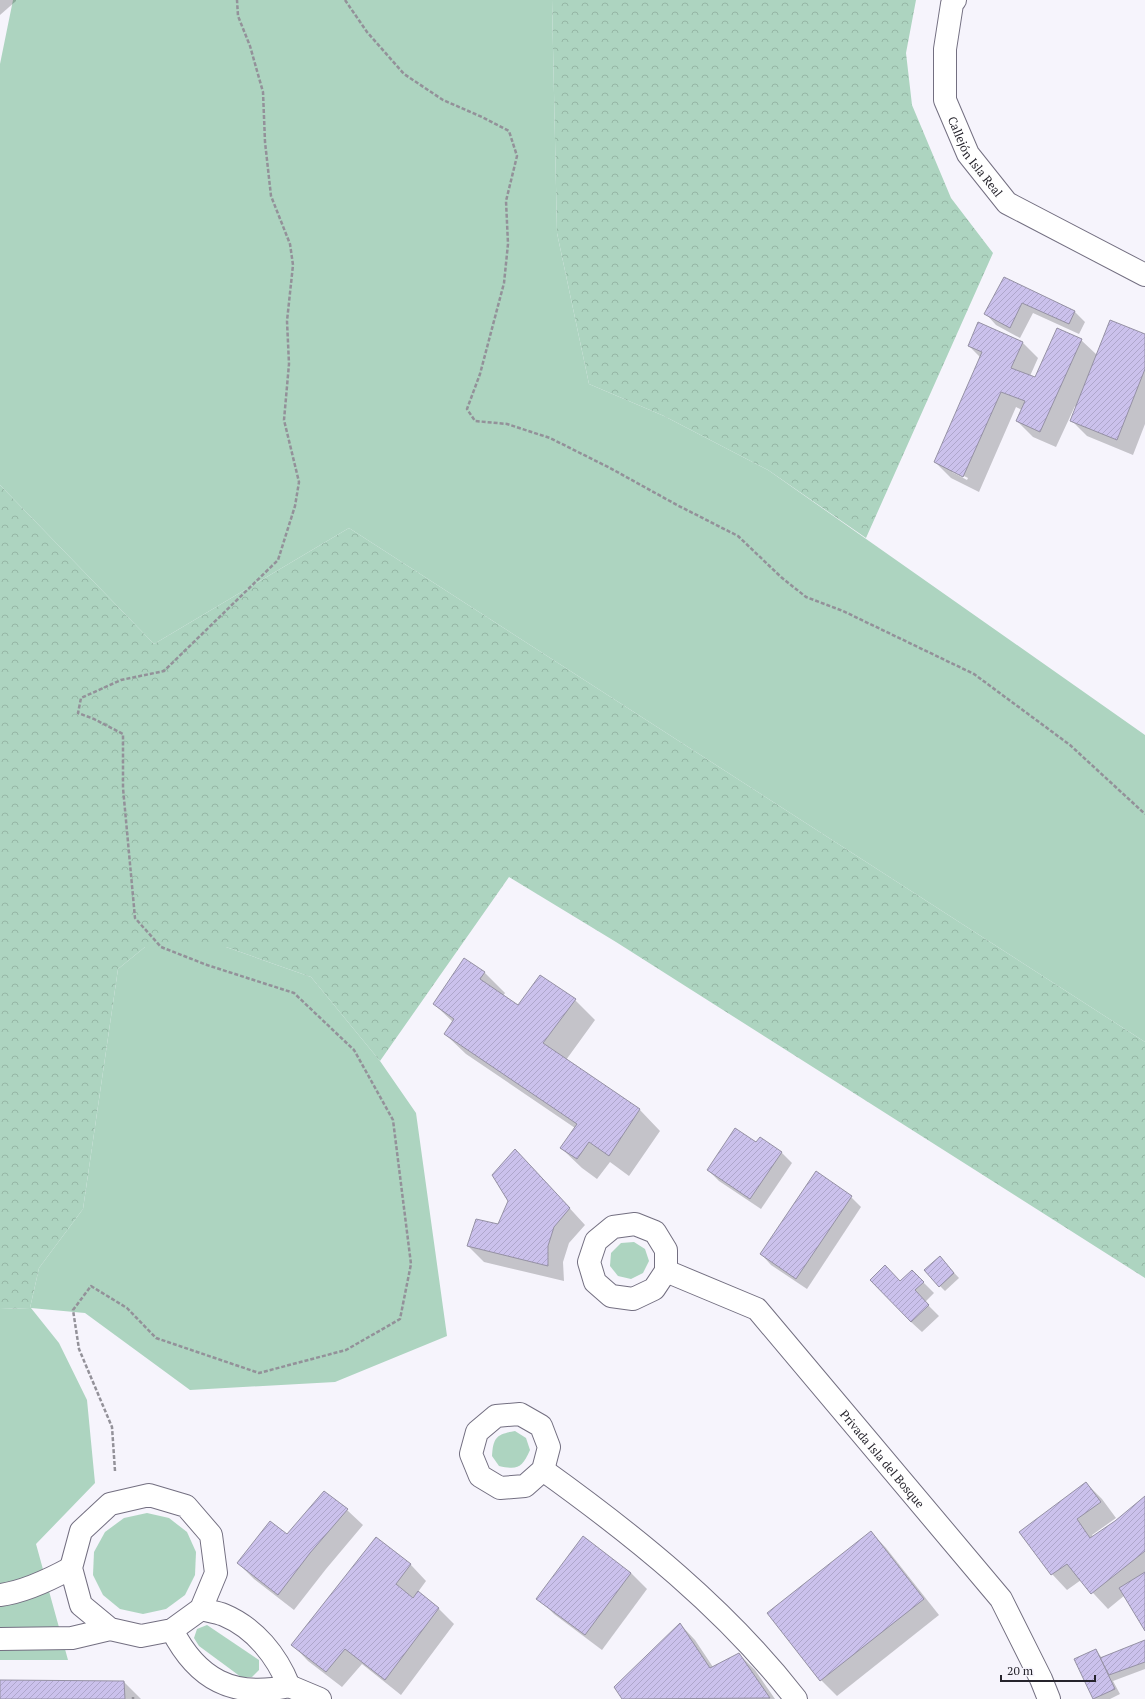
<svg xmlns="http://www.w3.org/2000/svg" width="1145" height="1699" font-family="'PT Serif',serif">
	<defs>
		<pattern id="forest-crowns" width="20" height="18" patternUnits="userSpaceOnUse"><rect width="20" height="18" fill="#add4c0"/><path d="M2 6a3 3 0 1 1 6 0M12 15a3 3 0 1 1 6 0" fill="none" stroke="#95b6a5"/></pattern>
		<pattern id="building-hatch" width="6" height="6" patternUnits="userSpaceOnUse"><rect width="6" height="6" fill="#cbc1ec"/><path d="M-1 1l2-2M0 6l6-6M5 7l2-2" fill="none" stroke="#aea6cb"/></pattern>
	</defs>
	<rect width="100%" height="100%" fill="#f6f4fc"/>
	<g fill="#add4c0">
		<path d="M13 0H552L557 233 589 384 664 416 768 470 1145 735V1042L349 528 154 644 0 485V64Z"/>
		<path d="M145 947H226L311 977 380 1061 416 1113 447 1336 335 1382 190 1390 85 1313 31 1308 59 1343 87 1400 95 1483 36 1544 68 1660H0V1309L30 1308 39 1268 83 1209 118 969Z"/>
		<path d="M634 1242 645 1249 649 1261 643 1273 631 1279 618 1276 610 1266 611 1253 621 1243Z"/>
		<path d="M515 1431 526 1438 530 1450C522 1468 518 1470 499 1466L492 1456C493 1437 497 1434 515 1431Z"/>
		<path d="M147 1513 169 1518 187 1532 196 1552 195 1575 185 1595 166 1609 143 1614 120 1609 103 1595 93 1575 94 1552 105 1532 124 1518Z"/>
		<path d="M207 1625 259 1660V1670L252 1677H241L199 1646 194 1638 197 1629Z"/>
	</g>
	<g fill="url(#forest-crowns)">
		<path d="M552 0H916L906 53 912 105 951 198 993 253 866 538 768 470 664 416 589 384 557 233Z"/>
		<path d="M0 485 154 644 349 528 1145 1042V1278L616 942 509 877 380 1061 311 977 226 947H145L118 969 83 1209 39 1268 30 1308 0 1309Z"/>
	</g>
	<g fill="#0003" fill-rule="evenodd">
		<path d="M0 0H16V1L0 15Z"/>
		<path d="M1004 279 1075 312 1085 322 1079 334 1033 313 1020 338 996 325 986 314Z"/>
		<path d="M1145 335V424L1133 455 1087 436 1071 420 1076 407 1075 406 1056 447 1033 437 1017 421 1022 410 1016 407 979 492 951 478 935 462 981 358 969 346 1022 342 1038 358 1030 376 1036 378 1081 340 1097 355ZM952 470 968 478 967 480 952 472Z"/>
		<path d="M465 960 485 973 505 993 503 996 518 1006 575 1000 595 1020 566 1060 640 1110 660 1131 629 1176 610 1162 597 1179 582 1168 561 1148 575 1128 466 1054 445 1034 453 1022 434 1004Z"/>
		<path d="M757 1143 781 1152 792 1163 761 1209 719 1181 708 1170Z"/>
		<path d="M531 1166 585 1225 569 1243 563 1262 564 1281 484 1262 468 1246 498 1225 509 1201Z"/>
		<path d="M851 1197 861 1207 807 1289 771 1265 761 1254Z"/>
		<path d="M944 1262 959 1278 945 1291 940 1286Z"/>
		<path d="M912 1271 934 1293 925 1302 939 1316 922 1332 911 1322 900 1282Z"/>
		<path d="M1086 1483 1102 1499 1116 1518 1092 1535 1093 1537 1115 1522 1145 1498V1629L1125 1595 1108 1609 1081 1580 1067 1590 1052 1574Z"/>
		<path d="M347 1510 363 1525 326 1569 294 1610 254 1579 238 1563Z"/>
		<path d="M871 1532 886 1548 939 1615 837 1696 821 1680Z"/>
		<path d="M583 1537 631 1573 647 1589 602 1650 554 1614 538 1598Z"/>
		<path d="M376 1538 411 1565 426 1581 418 1592 438 1608 454 1624 401 1695 362 1664 342 1687 308 1661 293 1645Z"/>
		<path d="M680 1624 695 1640 713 1667 739 1654 755 1670 775 1699H623L615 1687Z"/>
		<path d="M1145 1641V1669L1113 1681 1120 1694 1110 1699H1095L1076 1659 1096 1650 1102 1658Z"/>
		<path d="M0 1681 124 1682 141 1699H0Z"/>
	</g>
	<g fill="url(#building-hatch)" stroke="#9591a4">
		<path d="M1004 277 1075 311 1069 324 1022 303 1010 328 984 314Z"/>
		<path d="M1110 320 1145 334V369L1117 440 1070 421Z"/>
		<path d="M978 322 1023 342 1011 368 1035 377 1057 328 1082 339 1040 432 1016 421 1025 401 1001 392 963 477 934 462 982 352 968 346Z"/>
		<path d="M464 958 485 972 480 979 518 1005 540 975 576 999 543 1043 640 1109 609 1156 589 1142 577 1159 560 1148 577 1124 444 1034 454 1019 433 1004Z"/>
		<path d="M735 1128 756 1142 760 1137 782 1152 750 1199 707 1170Z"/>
		<path d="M515 1149 570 1208 554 1227 548 1246V1266L467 1246 476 1219 498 1224 508 1201 492 1175Z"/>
		<path d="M816 1171 852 1196 796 1279 760 1254Z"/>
		<path d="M940 1256 954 1273 939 1287 924 1270Z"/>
		<path d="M885 1265 900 1281 912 1270 924 1282 915 1290 929 1305 911 1322 870 1280Z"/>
		<path d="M1086 1482 1101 1502 1077 1519 1090 1538 1115 1521 1145 1496V1551L1091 1594 1067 1564 1051 1575 1019 1532Z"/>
		<path d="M324 1491 348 1509 310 1553 278 1595 237 1563 270 1521 287 1534Z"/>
		<path d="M871 1531 924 1599 820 1681 767 1613Z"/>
		<path d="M583 1536 631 1573 585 1635 536 1599Z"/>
		<path d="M376 1537 411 1564 396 1584 413 1598 418 1591 439 1608 385 1680 345 1649 326 1672 291 1645Z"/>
		<path d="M1145 1572V1631L1119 1588Z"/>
		<path d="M680 1623 710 1668 739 1653 770 1698 622 1699 614 1687Z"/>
		<path d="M1145 1640V1662L1109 1675 1100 1658Z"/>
		<path d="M1096 1649 1115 1689 1093 1699 1074 1659Z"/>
		<path d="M0 1680 124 1681 125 1699H0Z"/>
	</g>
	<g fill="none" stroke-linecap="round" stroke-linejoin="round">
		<defs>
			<g id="street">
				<path id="s1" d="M955 0 952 4 945 49V100L968 154 1007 203 1145 275"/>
				<path d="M635 1224 655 1232 666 1250V1271L654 1289 633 1299 611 1296 595 1282 589 1262 596 1241 613 1227Z"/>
				<path id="s2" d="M666 1271 757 1309 1001 1599 1041 1679 1049 1699"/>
				<path d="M520 1414 541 1426 549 1447 543 1470 525 1486 500 1488 480 1476 471 1454 477 1432 496 1416Z"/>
				<path d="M543 1470C635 1536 726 1609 796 1699"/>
				<path d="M0 1595C24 1592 49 1580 71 1568"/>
				<path d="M201 1609C208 1611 217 1612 224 1615 255 1628 277 1656 289 1686"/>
				<path d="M172 1630C197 1679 233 1699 289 1686L320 1699"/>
				<path d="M0 1639 72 1638 110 1629 141 1636 172 1630 201 1609 216 1573 211 1535 186 1506 149 1495 110 1504 81 1531 71 1568 81 1605 110 1629"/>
			</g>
		</defs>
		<use href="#street" stroke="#736f81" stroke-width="24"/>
		<g stroke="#939199" stroke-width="2.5" stroke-dasharray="4 2" stroke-linecap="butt">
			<path d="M345 0 367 32 404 74 443 100 482 117 509 131 517 156 506 201 508 244 504 283 480 374 467 409 475 421 507 424 550 438 610 468 677 505 738 536 781 577 806 597 843 611 974 674 1070 745 1145 814"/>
			<path d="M115 1471 112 1427 79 1349 73 1310 91 1286 127 1308 156 1338 259 1373 346 1350 400 1319 411 1264 393 1120 354 1050 294 993 207 965 161 947 135 918 123 788V734L94 719 78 713 81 698 121 680 164 671 278 560 295 506 299 482 284 420 289 364 287 321 293 265 290 244 271 196 265 142 263 92 250 46 238 16 237 0"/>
			<path d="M133 1697V1699"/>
		</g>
		<use href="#street" stroke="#fff" stroke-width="22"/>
	</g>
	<g text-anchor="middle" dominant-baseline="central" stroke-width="3" stroke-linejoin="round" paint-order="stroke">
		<g font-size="12" fill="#26242c" stroke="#f6f4fc">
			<text stroke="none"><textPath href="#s1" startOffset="166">Callejón Isla Real</textPath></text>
			<text stroke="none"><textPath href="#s2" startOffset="294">Privada Isla del Bosque</textPath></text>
		</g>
	</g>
	<path d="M1001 1675v6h94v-6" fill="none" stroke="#26242c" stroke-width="2"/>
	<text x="1007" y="1675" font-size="12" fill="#26242c" stroke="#f6f4fc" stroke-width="3" paint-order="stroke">20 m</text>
</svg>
